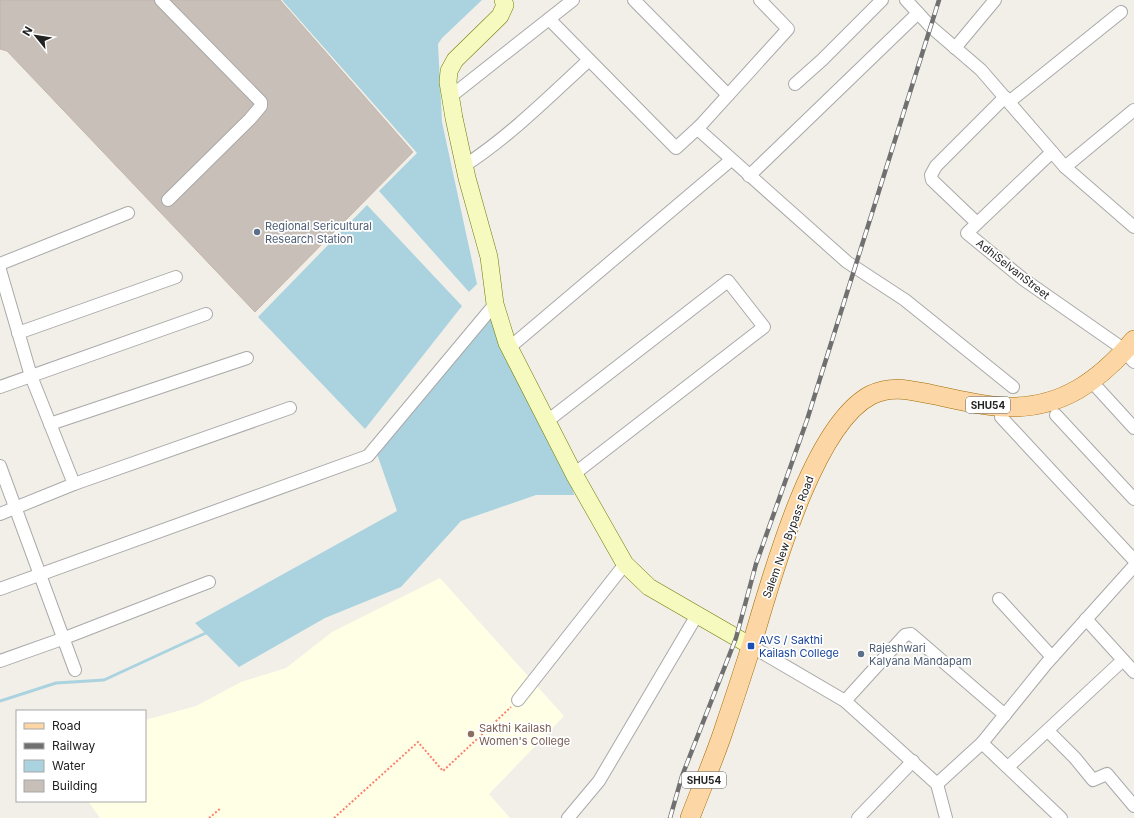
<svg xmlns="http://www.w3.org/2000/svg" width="1134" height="818" font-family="Inter,sans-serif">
	<rect width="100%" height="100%" fill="#f2efe9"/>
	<path fill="#ffffe5" d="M440 578 564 716 489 794 510 818H100L88 801H145V720L196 706 241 682 286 668 332 632Z"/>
	<g fill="#aad3df">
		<path d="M282 0H482L442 38 438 44 442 122 477 284 469 292 379 191 417 153Z"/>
		<path d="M367 205 462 306 365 429 258 317Z"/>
		<path d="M489 316 517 379 568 472 574 495H536L461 521 401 587 325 618 239 667 195 623 397 511 377 454Z"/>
	</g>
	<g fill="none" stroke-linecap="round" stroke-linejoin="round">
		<path stroke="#aad3df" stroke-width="3" d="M0 701 56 683 104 680 208 632"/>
	</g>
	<path fill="#c7bfb8" stroke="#c4b6ab" d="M0 0H280L413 152 255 312 7 51 0 49Z"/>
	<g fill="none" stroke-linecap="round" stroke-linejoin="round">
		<defs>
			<g id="street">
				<path d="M161 0 261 102V106L250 119 168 200"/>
				<path d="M634 0 728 95"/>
				<path d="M760 0 788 29 700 126V131L847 262 905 300 1013 387"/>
				<path d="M906 0 931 27 981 70 1065 167 1134 227"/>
				<path d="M549 19 676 148 700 126"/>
				<path d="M955 48 995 0"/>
				<path d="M795 84 822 60 882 0"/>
				<path d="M450 97 573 0"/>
				<path d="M1009 102 1121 12"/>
				<path d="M1052 152 967 233 1023 279 1119 346 1134 362"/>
				<path d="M464 166C510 136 549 97 589 60"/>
				<path d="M1065 167 1134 110"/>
				<path d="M749 176 918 13"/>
				<path d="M977 223 932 180 931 175 936 166 1005 97"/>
				<path d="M0 264 128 213"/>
				<path d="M0 270 31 376 74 484"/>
				<path d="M18 333 176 277"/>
				<path d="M509 348 731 160"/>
				<path d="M1092 382 1134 428"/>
				<path d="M0 387 206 314"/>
				<path d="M1056 415 1134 499"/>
				<path d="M1001 417 1134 560"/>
				<path d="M546 422 728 281 764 327 574 474"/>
				<path d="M50 424 247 358"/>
				<path d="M0 466 75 670"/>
				<path d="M0 514 74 484 290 408"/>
				<path d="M0 589 368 456 495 304"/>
				<path d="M999 599 1052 657"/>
				<path d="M1086 619 1134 672"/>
				<path d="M751 646 845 701 937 784 946 818"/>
				<path d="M0 661 62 639 209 582"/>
				<path d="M518 700 625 564"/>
				<path d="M845 701 905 635 911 634 1005 715"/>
				<path d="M1048 731 1075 758 1093 780 1107 774 1134 806"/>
				<path d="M982 743 1061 818"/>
				<path d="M1008 767 1123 660"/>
				<path d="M937 784 982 743 1046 664 1134 566"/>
				<path d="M568 818 599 781 697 615"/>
				<path d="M858 818 913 761"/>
			</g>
			<path id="secondary" d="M503 0 505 5 500 16 455 60 449 71 448 82 454 118 467 178 489 257 495 304 507 343 574 474 625 564 649 587 751 646"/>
			<path id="primary" d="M690 818C702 786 716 755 726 723 735 697 743 672 751 647 770 584 811 426 871 395 891 385 910 390 930 394 955 399 980 406 1005 407 1061 409 1099 381 1134 340"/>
		</defs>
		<use href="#street" stroke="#a9a9a9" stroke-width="14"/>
		<use href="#secondary" stroke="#707d05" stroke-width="18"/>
		<use href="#primary" stroke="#a06b00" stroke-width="20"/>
		<g stroke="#fa8072" stroke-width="2" stroke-dasharray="2 2" stroke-linecap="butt">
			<path d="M209 818 221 808"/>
			<path d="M334 818 418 742 443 771 511 707"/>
		</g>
		<use href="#street" stroke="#fff" stroke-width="12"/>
		<use href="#secondary" stroke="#f7fabf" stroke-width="17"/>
		<use href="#primary" stroke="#fcd6a4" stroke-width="19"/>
		<defs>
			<path id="rail" d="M670 818 682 776 736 638 756 564 807 420 939 0"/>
		</defs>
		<use href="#rail" stroke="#707070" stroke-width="4.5"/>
		<use href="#rail" stroke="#fff" stroke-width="3" stroke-dasharray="9" stroke-linecap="butt"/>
	</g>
	<g fill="#5c6f8a" stroke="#fff" stroke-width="1.5">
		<circle cx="257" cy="232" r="4"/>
		<circle cx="861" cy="654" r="4"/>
	</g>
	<rect fill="#1a4fb4" stroke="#fff" stroke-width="1.5" x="747" y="642" width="8" height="8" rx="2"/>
	<circle fill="#8d6e63" stroke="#fff" stroke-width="1.5" cx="471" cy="734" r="4"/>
	<g text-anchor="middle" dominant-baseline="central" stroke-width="3.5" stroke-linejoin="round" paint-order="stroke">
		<g fill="#fff" stroke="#646464" stroke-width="1">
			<rect x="966" y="397" width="44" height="16" rx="3"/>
			<rect x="682" y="772" width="44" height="16" rx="3"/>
		</g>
		<g font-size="10" font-weight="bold" fill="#222">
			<text x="988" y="405">SHU54</text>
			<text x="704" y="780">SHU54</text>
		</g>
		<g font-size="11" fill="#4e5e75" stroke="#fff" text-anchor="start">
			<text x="265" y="226">Regional Sericultural<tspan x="265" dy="13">Research Station</tspan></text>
			<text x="869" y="648">Rajeshwari<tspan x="869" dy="13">Kalyana Mandapam</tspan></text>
		</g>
		<g font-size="11" fill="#222" stroke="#fff">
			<text transform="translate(1013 269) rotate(38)">AdhiSelvanStreet</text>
			<text transform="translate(788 537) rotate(-70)">Salem New Bypass Road</text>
		</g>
		<g font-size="11" fill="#164399" stroke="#fff" text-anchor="start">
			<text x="759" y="640">AVS / Sakthi<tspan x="759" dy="13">Kailash College</tspan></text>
		</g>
		<g font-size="11" fill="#785e54" stroke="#fff" text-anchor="start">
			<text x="479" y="728">Sakthi Kailash<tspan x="479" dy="13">Women's College</tspan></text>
		</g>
	</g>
	<rect x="16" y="710" width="130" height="92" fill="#ffffff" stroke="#a7a7a7"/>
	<rect x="24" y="723" width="20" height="6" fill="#fcd6a4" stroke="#a7a7a7"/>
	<text x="52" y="730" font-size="12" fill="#222222">Road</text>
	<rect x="24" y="743" width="20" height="6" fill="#707070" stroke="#a7a7a7"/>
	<text x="52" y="750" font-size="12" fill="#222222">Railway</text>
	<rect x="24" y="760" width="20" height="12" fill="#aad3df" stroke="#a7a7a7"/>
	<text x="52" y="770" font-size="12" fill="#222222">Water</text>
	<rect x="24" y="780" width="20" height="12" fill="#c7bfb8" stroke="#a7a7a7"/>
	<text x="52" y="790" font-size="12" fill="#222222">Building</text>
	<g transform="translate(36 36) rotate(300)" stroke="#ffffff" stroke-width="3" paint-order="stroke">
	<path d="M0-3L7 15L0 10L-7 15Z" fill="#222222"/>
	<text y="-6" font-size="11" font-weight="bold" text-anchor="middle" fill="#222222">N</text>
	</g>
</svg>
